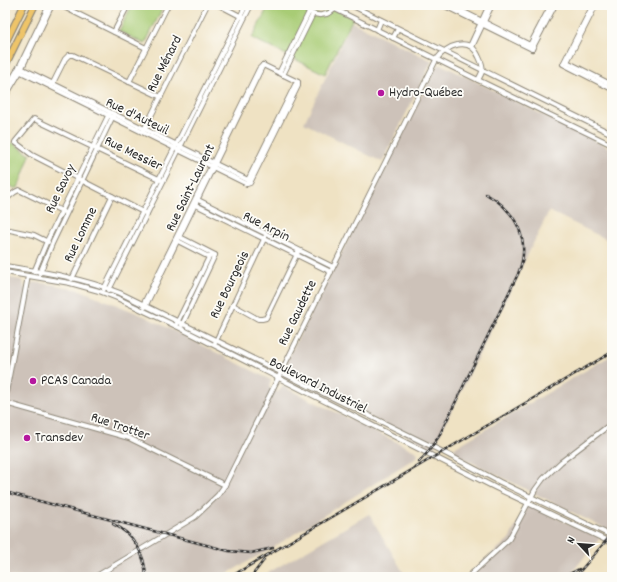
<svg xmlns="http://www.w3.org/2000/svg" width="617" height="582" font-family="Dekko,sans-serif">
	<rect width="100%" height="100%" fill="#fdfcf7"/>
	<filter id="ink" filterUnits="userSpaceOnUse"><feTurbulence type="fractalNoise" baseFrequency=".025" numOctaves="2"/><feDisplacementMap in="SourceGraphic" scale="8" xChannelSelector="R" yChannelSelector="G"/><feConvolveMatrix kernelMatrix="1 2 1 2 8 2 1 2 1" color-interpolation-filters="sRGB"/></filter>
	<filter id="wash" filterUnits="userSpaceOnUse"><feTurbulence type="fractalNoise" baseFrequency=".012" numOctaves="4" result="noise"/><feDisplacementMap in="SourceGraphic" scale="16" xChannelSelector="R" yChannelSelector="G"/><feGaussianBlur stdDeviation="0.9" result="paint"/><feColorMatrix in="noise" values="0 0 0 0 0 0 0 0 0 0 0 0 0 0 0 0 0 1.4 0 .05"/><feComposite in="paint" operator="in"/></filter>
	<g filter="url(#wash)">
		<rect width="100%" height="100%" fill="#efe2c3"/>
		<g fill="#cdc2b9">
			<path d="M352 22 432 61 382 162 304 123Z"/>
			<path d="M438 65H442L612 149V242L549 211 433 449 281 372 436 67Z"/>
			<path d="M5 277 21 280 23 282 24 288 30 289 32 282 55 285 80 290 144 316 271 380 269 387 278 392 282 386 417 452 418 456 272 548 221 577H5Z"/>
			<path d="M612 355V532L449 451Z"/>
			<path d="M527 504 600 538 568 577H465L509 539Z"/>
			<path d="M369 514 406 577H261Z"/>
		</g>
		<g fill="#a8cc75" stroke="#6a7c50">
			<path d="M132 5H164L145 44 119 31Z"/>
			<path d="M269 5H302L319 15 334 9 353 18 325 74 252 38Z"/>
			<path d="M12 142 30 155 18 188H14L5 182V150Z"/>
		</g>
	</g>
	<g filter="url(#ink)">
		<g fill="none" stroke-linecap="round" stroke-linejoin="round">
			<defs>
				<g id="minor">
					<path d="M60 5 146 48"/>
					<path d="M219 5 242 17"/>
					<path d="M303 5C312 19 329 18 338 5"/>
					<path d="M327 5 478 80 612 145"/>
					<path d="M351 5 612 134"/>
					<path d="M443 5 532 49"/>
					<path d="M450 5 530 45 532 49"/>
					<path d="M593 5 563 64 612 89"/>
					<path d="M596 5 567 62 612 85"/>
					<path d="M377 30 381 20"/>
					<path d="M114 32 128 5"/>
					<path d="M393 38 398 29"/>
					<path d="M530 45 551 5"/>
					<path d="M470 46 489 5"/>
					<path d="M472 47 492 5"/>
					<path d="M532 49 555 5"/>
					<path d="M19 67 248 180"/>
					<path d="M17 70 247 184 250 183 298 86V82L263 65"/>
					<path d="M279 73 309 12"/>
					<path d="M283 75 313 14"/>
					<path d="M129 82 168 5"/>
					<path d="M52 85 65 59 69 55H73L161 97"/>
					<path d="M5 91 19 67 49 5"/>
					<path d="M5 97 20 72 52 5"/>
					<path d="M144 130 207 5"/>
					<path d="M248 180 295 85 298 82"/>
					<path d="M196 199 333 267"/>
					<path d="M5 200 15 192 19 190 64 212"/>
					<path d="M194 204 331 272"/>
					<path d="M147 214 32 155 15 142 34 119 163 181"/>
					<path d="M5 229 34 235 48 242"/>
					<path d="M178 236 215 255"/>
					<path d="M176 240 209 257 211 256"/>
					<path d="M5 266C44 272 83 278 120 293L443 452 500 482 612 536"/>
					<path d="M5 272 70 283 99 291 117 298 180 328 496 488 612 543"/>
					<path d="M34 272 47 241 109 114"/>
					<path d="M40 273 52 244 113 116"/>
					<path d="M72 279 112 196"/>
					<path d="M104 289 246 5"/>
					<path d="M109 290 251 5"/>
					<path d="M143 305 259 69 263 65"/>
					<path d="M233 305 258 319H262L266 318 298 252"/>
					<path d="M145 307 263 65"/>
					<path d="M177 323 209 257"/>
					<path d="M182 325 215 255"/>
					<path d="M215 343 265 237"/>
					<path d="M5 398 28 276"/>
					<path d="M5 400 9 404 129 438 225 485"/>
					<path d="M95 577 195 517 218 495 225 485 436 60C447 45 470 35 479 57 481 61 484 67 482 72 481 75 479 78 478 80"/>
					<path d="M468 577 509 539 535 490 543 479 561 462 612 423"/>
				</g>
				<g id="highway">
					<path d="M5 44 24 5"/>
					<path d="M5 66 35 5"/>
				</g>
			</defs>
			<use href="#minor" stroke="#8d8677" stroke-width="6"/>
			<use href="#highway" stroke="#8d8677" stroke-width="8"/>
			<use href="#minor" stroke="#fff" stroke-width="4"/>
			<use href="#highway" stroke="#eec469" stroke-width="5.5"/>
			<defs>
				<g id="rail">
					<path d="M419 462 428 452 439 436 518 274C532 241 516 210 486 194"/>
					<path d="M5 492 229 551 251 553 273 548"/>
					<path d="M113 524C134 534 145 554 146 577"/>
					<path d="M230 577 612 352"/>
					<path d="M251 577 264 560"/>
					<path d="M563 577 579 569"/>
					<path d="M575 577 612 534"/>
				</g>
			</defs>
			<use href="#rail" stroke="#2b2b2b" stroke-width="2.5"/>
			<use href="#rail" stroke="#fdfcf7" stroke-width="1" stroke-dasharray="3" stroke-linecap="butt"/>
		</g>
	</g>
	<g fill="#b5179e" stroke="#fdfcf7" stroke-width="1.5">
		<circle cx="381" cy="93" r="4"/>
		<circle cx="33" cy="381" r="4"/>
		<circle cx="27" cy="438" r="4"/>
	</g>
	<g text-anchor="middle" dominant-baseline="central" stroke-width="3.5" stroke-linejoin="round" paint-order="stroke">
		<g font-size="14" fill="#2b2b2b" stroke="#fdfcf7">
			<text transform="translate(165 64) rotate(-63)">Rue Ménard</text>
			<text transform="translate(137 117) rotate(26)">Rue d'Auteuil</text>
			<text transform="translate(133 154) rotate(26)">Rue Messier</text>
			<text transform="translate(191 188) rotate(-64)">Rue Saint-Laurent</text>
			<text transform="translate(61 189) rotate(-64)">Rue Savoy</text>
			<text transform="translate(266 227) rotate(27)">Rue Arpin</text>
			<text transform="translate(81 235) rotate(-64)">Rue Lomme</text>
			<text transform="translate(230 285) rotate(-64)">Rue Bourgeois</text>
			<text transform="translate(298 313) rotate(-64)">Rue Gaudette</text>
			<text transform="translate(318 386) rotate(27)">Boulevard Industriel</text>
			<text transform="translate(120 427) rotate(19)">Rue Trotter</text>
		</g>
		<g font-size="14" fill="#2b2b2b" stroke="#fdfcf7" text-anchor="start">
			<text x="389" y="93">Hydro-Québec</text>
			<text x="41" y="381">PCAS Canada</text>
			<text x="35" y="438">Transdev</text>
		</g>
	</g>
	<rect width="617" height="582" fill="none" stroke="#fdfcf7" stroke-width="20"/>
	<g transform="translate(579 544) rotate(296)" stroke="#fdfcf7" stroke-width="3" paint-order="stroke">
	<path d="M0-3L7 15L0 10L-7 15Z" fill="#2b2b2b"/>
	<text y="-6" font-size="11" font-weight="bold" text-anchor="middle" fill="#2b2b2b">N</text>
	</g>
</svg>
